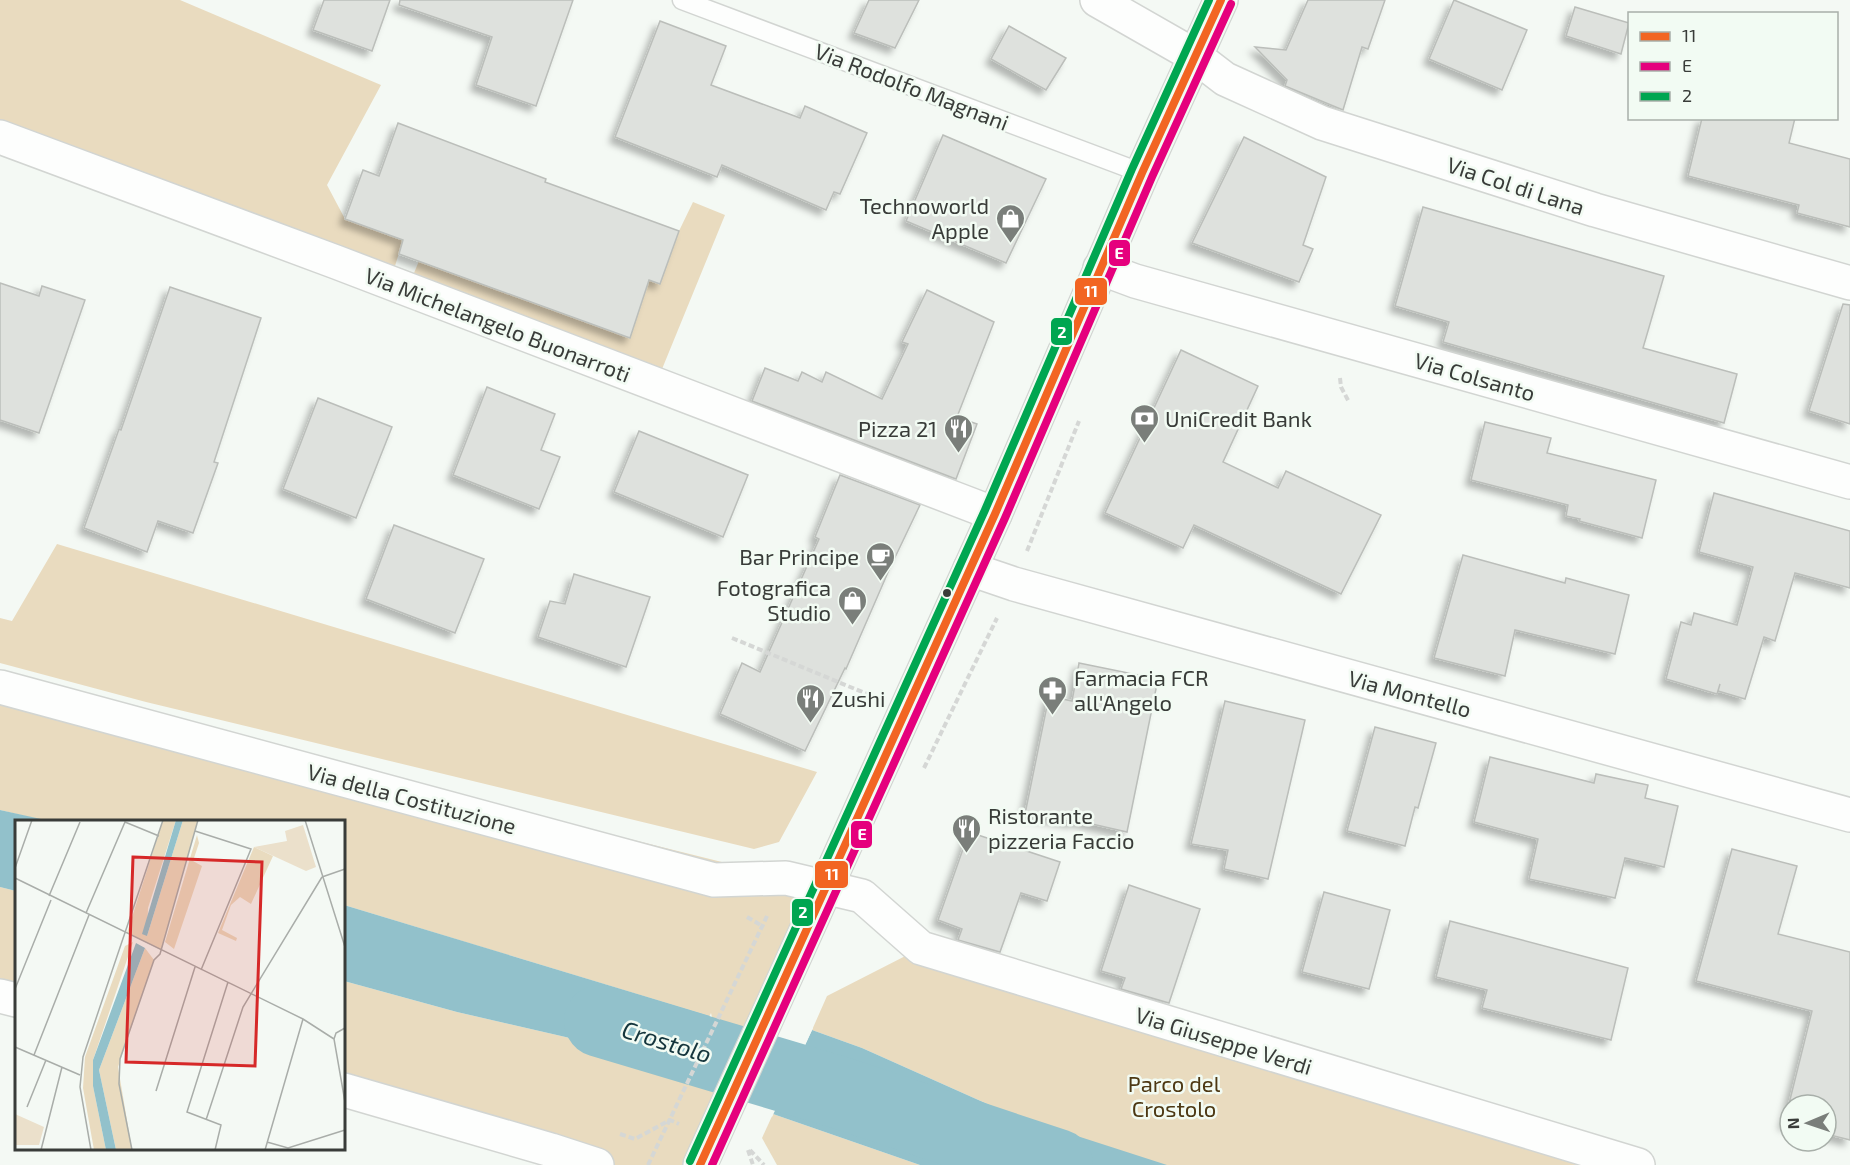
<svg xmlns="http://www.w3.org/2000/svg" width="1850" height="1165" font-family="'Exo 2',sans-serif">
	<defs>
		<filter id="shadow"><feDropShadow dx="-5.5" dy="5.5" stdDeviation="3" flood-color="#0004"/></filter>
	</defs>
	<rect width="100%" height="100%" fill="#f4f9f4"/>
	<g fill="#e9dbbf">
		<path d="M0 0H180L381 85 327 185 345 219 403 240 395 266 414 273 419 261 629 338 649 280 660 283 679 231 693 202 725 215 660 374 0 131Z"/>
		<path d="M57 544 817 772 779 842 754 849 146 702 0 663V618L12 621Z"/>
		<path d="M0 682 826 888 700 1165H597L344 1090V981L457 1012 687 1065 709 1016 344 905V822H50L0 810Z"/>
		<path d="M0 887 16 891V1000L0 996Z"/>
		<path d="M921 948 1638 1165H1162L1012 1115 862 1048 812 1030 827 996Z"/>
		<path d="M773 1114 920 1165H777L762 1138Z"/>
	</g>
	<g fill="#92c1cb">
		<path d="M0 810 50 821 16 822V891L0 887Z"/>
		<path d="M344 905 710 1016 687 1065 457 1012 344 981Z"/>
		<path d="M812 1030 862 1048 1012 1115 1167 1165H920L773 1114Z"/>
	</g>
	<g fill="#f4f9f4">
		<path d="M711 1013 712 1017 690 1066 686 1068Z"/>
		<path d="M811 1027 813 1028 772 1117 770 1113Z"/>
	</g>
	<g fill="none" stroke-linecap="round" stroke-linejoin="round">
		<path stroke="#92c1cb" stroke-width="72" d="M600 1021 838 1092 1057 1165"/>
	</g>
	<g fill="#dee1dd" stroke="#bbbeba" stroke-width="1.5" filter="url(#shadow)">
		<path d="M324 0H390L372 51 313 30Z"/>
		<path d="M400 0H573L536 106 476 85 492 37 399 5Z"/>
		<path d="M869 0H919L895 48 854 33Z"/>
		<path d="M1308 0H1385L1368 49 1362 47 1343 110 1285 86 1287 80 1255 47 1286 50Z"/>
		<path d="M1454 0 1527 30 1502 90 1429 59Z"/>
		<path d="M1575 7 1629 23 1621 54 1566 36Z"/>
		<path d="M660 21 726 46 711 85 800 118 805 106 867 133 840 194 834 192 826 210 722 165 717 177 615 137Z"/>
		<path d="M1009 26 1066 58 1046 90 991 59Z"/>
		<path d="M1702 118H1795L1789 143 1850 159V227L1797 213 1799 205 1688 176Z"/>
		<path d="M398 123 546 179 545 182 679 231 660 284 649 280 630 338 399 254 403 240 345 219 363 170 379 176Z"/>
		<path d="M943 135 1046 179 1006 263 906 221Z"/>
		<path d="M1244 137 1326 177 1303 245 1313 249 1299 282 1192 243Z"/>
		<path d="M1423 207 1664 276 1643 348 1737 374 1724 423 1443 342 1449 322 1395 306Z"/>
		<path d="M0 283 39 296 42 286 85 300 39 433 0 420Z"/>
		<path d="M170 287 261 318 214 462 218 463 193 533 158 521 147 552 84 528 119 429 121 430Z"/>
		<path d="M927 290 994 322 957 417 977 424 956 479 752 401 765 368 798 381 802 372 822 382 826 372 882 399 908 344 902 342Z"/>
		<path d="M1843 304 1850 305V424L1809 411Z"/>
		<path d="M1181 350 1258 386 1223 462 1278 488 1286 471 1381 515 1341 594 1194 525 1183 548 1105 513Z"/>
		<path d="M487 387 555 414 541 450 560 457 539 509 453 475Z"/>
		<path d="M318 398 392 427 356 518 283 489Z"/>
		<path d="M1485 422 1551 438 1547 453 1656 480 1642 538 1579 521 1580 519 1566 516 1568 505 1471 480Z"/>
		<path d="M639 431 748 475 723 537 614 492Z"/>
		<path d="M840 475 920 505 889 570 846 669 845 668 805 751 720 714 742 663 760 672 819 539 815 537Z"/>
		<path d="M1714 493 1850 531V588L1795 573 1775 641 1764 637 1745 699 1718 691 1720 684 1717 694 1666 679 1681 622 1691 625 1694 613 1737 625 1753 567 1699 552Z"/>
		<path d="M394 525 484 559 455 633 366 599Z"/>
		<path d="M1463 555 1565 583 1566 578 1629 595 1615 654 1515 630 1505 676 1434 658Z"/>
		<path d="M574 574 650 597 626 667 538 637 550 601 565 604Z"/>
		<path d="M1079 663 1158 679 1127 832 1075 820 1074 822 1025 814 1049 696 1072 701Z"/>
		<path d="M1225 701 1305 720 1268 879 1224 869 1228 850 1191 844Z"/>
		<path d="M1375 727 1436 743 1418 808 1415 807 1405 846 1347 831Z"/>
		<path d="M1490 757 1594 783 1596 774 1648 785 1645 798 1678 806 1664 867 1625 858 1615 898 1529 879 1538 839 1474 822Z"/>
		<path d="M969 832 1060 862 1047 901 1021 893 1000 952 958 940 962 929 938 920Z"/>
		<path d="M1732 849 1797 866 1778 934 1850 952V1140L1826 1134V1105H1790V1125L1784 1124 1812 1011 1696 981Z"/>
		<path d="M1129 885 1200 909 1169 1003 1121 989 1125 978 1101 971Z"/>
		<path d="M1324 892 1390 910 1369 989 1302 972Z"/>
		<path d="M1450 921 1628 968 1611 1040 1482 1008 1487 990 1436 977Z"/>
	</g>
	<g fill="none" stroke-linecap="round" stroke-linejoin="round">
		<defs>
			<path id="service" d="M682 0 1142 173"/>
			<g id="minor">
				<path d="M1097 0 1195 56 1225 79 1322 123 1595 210 1850 283"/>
				<path d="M0 137 336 262 995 514"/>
				<path d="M1100 268 1135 281 1850 482"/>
				<path d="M970 569 1014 584 1850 815"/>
				<path d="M0 687 714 880 786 878 862 896 921 948 1638 1165"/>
			</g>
			<g id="tertiary">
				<path d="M0 996 16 1000"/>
				<path d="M344 1090 551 1150 597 1165"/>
			</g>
			<path id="secondary" d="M700 1165 995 514 1142 173 1221 0"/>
		</defs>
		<use href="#service" stroke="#d2d5d2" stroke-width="21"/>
		<use href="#minor" stroke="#d2d5d2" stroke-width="36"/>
		<use href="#tertiary" stroke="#d2d5d2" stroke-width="36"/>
		<use href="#secondary" stroke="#d2d5d2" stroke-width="36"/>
		<g stroke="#d5d7d5" stroke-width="4" stroke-dasharray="6 3" stroke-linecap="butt">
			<path d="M1340 378 1341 387 1349 402"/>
			<path d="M1027 551 1079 421"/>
			<path d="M732 638 872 696"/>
			<path d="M924 768 997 618"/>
			<path d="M747 917 764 927"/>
			<path d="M620 1134 635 1139 670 1120 679 1124"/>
			<path d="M748 1150 753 1165"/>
			<path d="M750 1150 764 1165"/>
			<path d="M648 1165 768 914"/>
		</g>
		<use href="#service" stroke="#fdfefd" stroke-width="18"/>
		<use href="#minor" stroke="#fdfefd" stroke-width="33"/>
		<use href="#tertiary" stroke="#fdfefd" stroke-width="33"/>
		<use href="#secondary" stroke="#fdfefd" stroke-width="33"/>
		<defs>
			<path id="bus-1" d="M700 1165 995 514 1142 173 1221 0"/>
			<path id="bus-2" d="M712 1165 1005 518 1152 177 1231 4"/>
			<path id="bus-3" d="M690 1161 985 510 1132 169 1209 0"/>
		</defs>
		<use href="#bus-1" stroke="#f2fbf3" stroke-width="12"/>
		<use href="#bus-2" stroke="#f2fbf3" stroke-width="12"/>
		<use href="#bus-3" stroke="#f2fbf3" stroke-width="12"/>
		<use href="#bus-1" stroke="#f26522" stroke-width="8"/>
		<use href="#bus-2" stroke="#e5007d" stroke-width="8"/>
		<use href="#bus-3" stroke="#00a651" stroke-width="8"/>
	</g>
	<defs>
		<symbol id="shop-pin" viewBox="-11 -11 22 30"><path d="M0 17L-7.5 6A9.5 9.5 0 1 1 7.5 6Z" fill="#7a7e7a" stroke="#f2fbf3"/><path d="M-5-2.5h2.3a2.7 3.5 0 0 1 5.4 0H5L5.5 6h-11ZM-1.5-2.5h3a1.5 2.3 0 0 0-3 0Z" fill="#fff"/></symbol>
		<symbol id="bank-pin" viewBox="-11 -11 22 30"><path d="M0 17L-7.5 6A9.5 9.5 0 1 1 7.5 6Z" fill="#7a7e7a" stroke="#f2fbf3"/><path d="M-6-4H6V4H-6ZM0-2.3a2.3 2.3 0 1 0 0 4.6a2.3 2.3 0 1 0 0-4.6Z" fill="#fff"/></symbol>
		<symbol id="restaurant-pin" viewBox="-11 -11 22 30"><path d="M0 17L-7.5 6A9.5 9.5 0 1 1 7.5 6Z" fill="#7a7e7a" stroke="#f2fbf3"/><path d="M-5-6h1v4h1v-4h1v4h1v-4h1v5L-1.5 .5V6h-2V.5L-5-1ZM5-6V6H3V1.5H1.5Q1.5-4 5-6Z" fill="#fff"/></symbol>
		<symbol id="cafe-pin" viewBox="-11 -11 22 30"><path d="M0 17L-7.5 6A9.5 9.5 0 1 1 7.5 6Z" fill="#7a7e7a" stroke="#f2fbf3"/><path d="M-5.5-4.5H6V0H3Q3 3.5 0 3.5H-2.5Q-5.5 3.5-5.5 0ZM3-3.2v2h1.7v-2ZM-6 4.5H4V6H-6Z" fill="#fff"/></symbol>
		<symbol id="pharmacy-pin" viewBox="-11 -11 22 30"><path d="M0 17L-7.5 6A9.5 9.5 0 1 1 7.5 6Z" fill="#7a7e7a" stroke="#f2fbf3"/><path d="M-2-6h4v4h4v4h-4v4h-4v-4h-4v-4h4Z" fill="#fff"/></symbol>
	</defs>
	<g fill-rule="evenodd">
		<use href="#shop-pin" x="994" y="202" width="33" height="45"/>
		<use href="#bank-pin" x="1128" y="402" width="33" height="45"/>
		<use href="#restaurant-pin" x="942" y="412" width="33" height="45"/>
		<use href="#cafe-pin" x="864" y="540" width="33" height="45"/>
		<use href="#shop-pin" x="836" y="584" width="33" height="45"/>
		<use href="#pharmacy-pin" x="1036" y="674" width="33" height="45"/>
		<use href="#restaurant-pin" x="794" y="682" width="33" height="45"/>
		<use href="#restaurant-pin" x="950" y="812" width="33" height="45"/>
	</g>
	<circle fill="#393c39" stroke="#f2fbf3" stroke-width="2" cx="947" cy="593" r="5"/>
	<g text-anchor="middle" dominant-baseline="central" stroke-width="5" stroke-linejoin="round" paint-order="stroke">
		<g font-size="22" fill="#393c39" stroke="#f2fbf3">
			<text transform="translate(912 86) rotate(21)">Via Rodolfo Magnani</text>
			<text transform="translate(1516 185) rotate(18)">Via Col di Lana</text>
			<text transform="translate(498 324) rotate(21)">Via Michelangelo Buonarroti</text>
			<text transform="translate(1475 376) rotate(16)">Via Colsanto</text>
			<text transform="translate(1410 693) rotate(15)">Via Montello</text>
			<text transform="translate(412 798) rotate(15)">Via della Costituzione</text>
			<text transform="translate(1224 1040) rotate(17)">Via Giuseppe Verdi</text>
		</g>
		<g font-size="22" fill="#393c39" stroke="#f2fbf3" text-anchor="end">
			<text x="989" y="205">Technoworld<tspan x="989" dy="25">Apple</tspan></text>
			<text x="1165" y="418" text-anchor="start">UniCredit Bank</text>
			<text x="937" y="428">Pizza 21</text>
			<text x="859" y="556">Bar Principe</text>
			<text x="831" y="587">Fotografica<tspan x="831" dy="25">Studio</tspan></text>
			<text x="1074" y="677" text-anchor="start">Farmacia FCR<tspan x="1074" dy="25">all'Angelo</tspan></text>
			<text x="831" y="698" text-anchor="start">Zushi</text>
			<text x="988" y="815" text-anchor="start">Ristorante<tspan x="988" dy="25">pizzeria Faccio</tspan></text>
		</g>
		<g font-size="22" fill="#4d3813" stroke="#f2fbf3">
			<text x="1174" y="1083">Parco del<tspan x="1174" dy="25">Crostolo</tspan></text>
		</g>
		<g font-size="24" font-style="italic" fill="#14353c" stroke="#f2fbf3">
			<text transform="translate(667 1041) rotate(17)">Crostolo</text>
		</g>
	</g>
	<g transform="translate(15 820)">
		<rect width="330" height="330" fill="#f4f9f4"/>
		<path d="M288 5 301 47 291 51 239 27 272 21 270 11ZM0 294 29 307 24 325H0Z" fill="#ebe0cb"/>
		<path d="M148 0H161L133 88 132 116 168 0H183L146 130 112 113ZM182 15 184 23 178 41 187 46 159 129 150 122ZM239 27 258 36 236 84 225 77 216 85 207 110 222 118 221 121 203 113ZM118 122 78 240V266L91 330H79L68 268 70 237 110 126ZM130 128 139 140 103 247 117 330H101L84 250Z" fill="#e9dbbf"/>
		<path d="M161 0H168L132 116 127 114ZM121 123 130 128 84 250 101 330H91L78 266V240Z" fill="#92c1cb"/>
		<path fill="none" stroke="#a9ada9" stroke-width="1.5" d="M290 0 330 127M180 11 236 29 186 150M0 48 17 0M307 57 330 49M0 58 288 199 319 219M34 76 65 2M71 93 110 2 144 16M0 169 36 80M330 208 321 213 319 219 330 282M0 227 65 255M19 235 74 95M141 271 180 147M12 287 31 240M191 300 228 187 307 57M252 322 273 328 330 310M26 330 47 247M76 330 65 267 68 237 148 0M117 330 104 264 105 239 139 140 145 134 183 0M200 330 206 305 172 292 213 162M250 330 288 199"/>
		<path fill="#d62828" fill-opacity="0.15" stroke="#d62828" stroke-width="3" d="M118 37 247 42 240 246 111 242Z"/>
		<rect width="330" height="330" fill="none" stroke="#393c39" stroke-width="3"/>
	</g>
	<g stroke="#f2fbf3" stroke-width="2">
		<rect x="1108" y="239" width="23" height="28" rx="6" fill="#e5007d"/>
		<rect x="1074" y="277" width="34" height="29" rx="6" fill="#f26522"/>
		<rect x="1050" y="317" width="23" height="29" rx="6" fill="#00a651"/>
		<rect x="850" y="820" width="23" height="29" rx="6" fill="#e5007d"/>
		<rect x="814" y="860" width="35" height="29" rx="6" fill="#f26522"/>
		<rect x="791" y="898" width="23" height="29" rx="6" fill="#00a651"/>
	</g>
	<g font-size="16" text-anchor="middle" font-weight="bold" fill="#fff">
		<text x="1119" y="259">E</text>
		<text x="1091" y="297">11</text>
		<text x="1062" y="338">2</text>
		<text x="862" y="840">E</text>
		<text x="832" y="880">11</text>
		<text x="803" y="918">2</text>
	</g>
	<rect x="1628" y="12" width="210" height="108" fill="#f2fbf3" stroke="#a8afa9" stroke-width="1.5"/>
	<rect x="1640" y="32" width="30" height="9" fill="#f26522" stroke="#a8afa9" stroke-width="1.5"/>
	<text x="1682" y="42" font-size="18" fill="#393c39">11</text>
	<rect x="1640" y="62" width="30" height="9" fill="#e5007d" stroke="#a8afa9" stroke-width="1.5"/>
	<text x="1682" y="72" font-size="18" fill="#393c39">E</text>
	<rect x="1640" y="92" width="30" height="9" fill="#00a651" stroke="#a8afa9" stroke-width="1.5"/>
	<text x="1682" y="102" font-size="18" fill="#393c39">2</text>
	<g transform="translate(1808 1123) rotate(268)"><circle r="28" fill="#f2fbf3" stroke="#a8afa9" stroke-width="1.5"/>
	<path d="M0-4.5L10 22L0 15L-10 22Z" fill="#7a7e7a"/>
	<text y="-9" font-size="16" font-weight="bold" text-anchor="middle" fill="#393c39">N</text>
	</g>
</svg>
